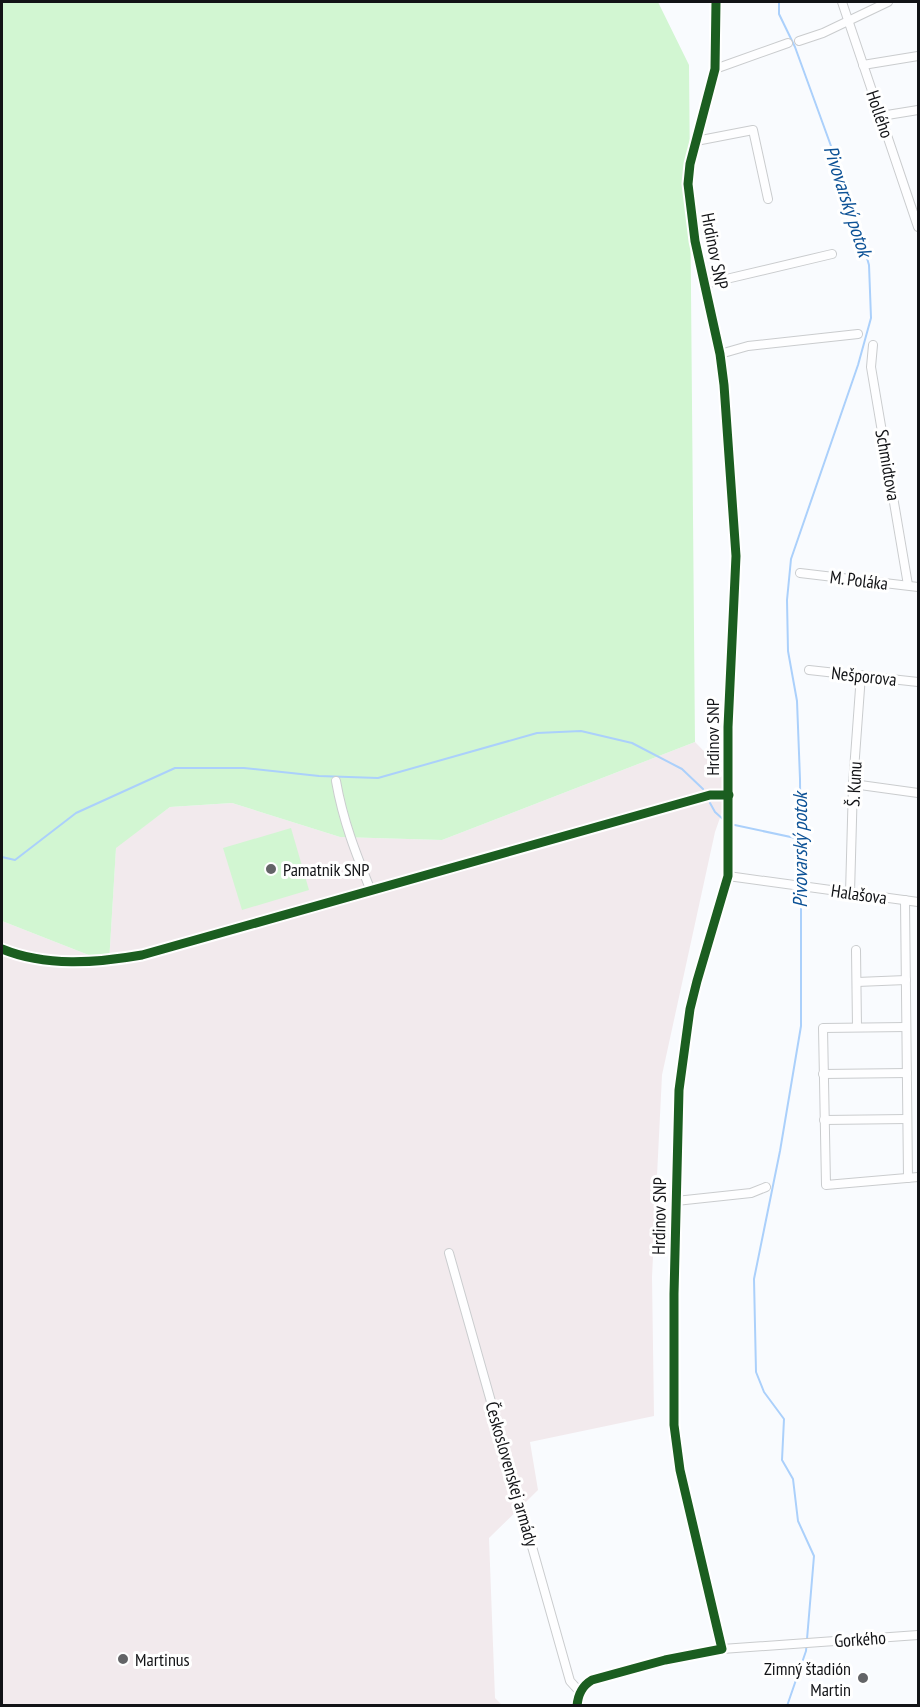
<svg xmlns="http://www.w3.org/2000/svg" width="920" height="1707" font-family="'PT Sans Narrow',sans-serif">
	<rect width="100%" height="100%" fill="#f9fbfe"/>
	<path fill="#f2eaed" d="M695 742 733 781 715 832 662 1075 652 1277 654 1416 530 1442 538 1490 489 1538 495 1698 502 1705H2V921L109 963 116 847 170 807 232 803 340 837 442 840Z"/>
	<g fill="#d2f6d2">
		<path d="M2 2H658L689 65 695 742 442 840 340 837 232 803 170 807 116 848 109 963 2 921Z"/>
		<path d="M291 828 309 890 242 910 223 848Z"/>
	</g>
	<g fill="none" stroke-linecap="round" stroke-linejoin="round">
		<g stroke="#abd0fb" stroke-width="2">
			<path d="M779 2V14L795 47 847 190 869 265 871 318 858 365 791 559 787 600 788 651 797 701 800 779 801 884"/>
			<path d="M710 803 715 812 725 821"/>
			<path d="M730 824 800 839"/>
			<path d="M2 857 15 860 76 813 175 768H244L319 776 378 778 537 733 581 731 632 743 682 769 703 789"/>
			<path d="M787 1706 806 1651 814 1556 798 1521 793 1479 782 1460 784 1419 764 1392 756 1372 754 1279 780 1151 801 1026V889"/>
		</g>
		<defs>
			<g id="minor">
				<path d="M716 2 715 69 690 164 688 184 695 241 720 354 724 385 736 556 728 727V876L697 981 690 1009 679 1090 674 1294V1425L680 1470 722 1649"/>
				<path d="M842 2 918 227"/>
				<path d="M799 41 823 33 888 2"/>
				<path d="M863 65 918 56"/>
				<path d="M715 69 788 43"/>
				<path d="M881 116 918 110"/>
				<path d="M696 141 753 130 768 199"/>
				<path d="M705 284 832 254"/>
				<path d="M873 345 871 367 908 585"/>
				<path d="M720 354 748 346 858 334"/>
				<path d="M800 573 918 587"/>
				<path d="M809 670 918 682"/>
				<path d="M336 781C343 821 356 854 371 891"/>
				<path d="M853 784 918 793"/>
				<path d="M728 876 918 902"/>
				<path d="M850 893 853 784 861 675"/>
				<path d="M905 900 908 1178"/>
				<path d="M856 950 857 1027"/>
				<path d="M857 982 906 980"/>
				<path d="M906 1027 823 1028 826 1185 918 1177"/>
				<path d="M823 1074 907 1073"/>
				<path d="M824 1120 907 1119"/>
				<path d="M676 1201 751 1193 766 1187"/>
				<path d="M449 1253 570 1681 580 1692"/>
				<path d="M577 1706C578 1694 582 1686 592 1680L665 1660 722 1649 918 1635"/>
			</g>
		</defs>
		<use href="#minor" stroke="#caccce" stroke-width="10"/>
		<use href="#minor" stroke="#fefeff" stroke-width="8"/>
		<defs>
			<g id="cycleway">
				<path d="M2 949C46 967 96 963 142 955L710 795H729"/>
				<path d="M577 1706C578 1694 582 1686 592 1680L665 1660 722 1649 680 1470 674 1425V1294L679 1090 690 1009 697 981 728 876V727L736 556 724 385 720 354 695 241 688 184 690 164 715 69 716 2"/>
			</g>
		</defs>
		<use href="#cycleway" stroke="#fff" stroke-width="13"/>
		<use href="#cycleway" stroke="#1b5e20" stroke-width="9"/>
	</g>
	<g fill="#636467" stroke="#fff" stroke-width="2">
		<circle cx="271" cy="869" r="6"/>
		<circle cx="123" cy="1659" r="6"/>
		<circle cx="863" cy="1678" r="6"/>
	</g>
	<g text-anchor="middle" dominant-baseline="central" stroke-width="6" stroke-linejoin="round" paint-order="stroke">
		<g font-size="18" fill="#121316" stroke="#fff">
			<text transform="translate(880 114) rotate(71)">Hollého</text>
			<text transform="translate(715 251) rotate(79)">Hrdinov SNP</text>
			<text transform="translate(888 465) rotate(80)">Schmidtova</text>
			<text transform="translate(859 580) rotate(7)">M. Poláka</text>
			<text transform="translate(864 676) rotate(6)">Nešporova</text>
			<text transform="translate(712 737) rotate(-90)">Hrdinov SNP</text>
			<text transform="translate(854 784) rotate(-87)">Š. Kunu</text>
			<text transform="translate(859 894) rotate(8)">Halašova</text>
			<text transform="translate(659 1216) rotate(-89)">Hrdinov SNP</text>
			<text transform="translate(512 1474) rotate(74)">Československej armády</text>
			<text transform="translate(860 1639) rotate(-4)">Gorkého</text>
		</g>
		<g font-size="18" fill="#121316" stroke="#fff" text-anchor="start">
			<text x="283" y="869">Pamatnik SNP</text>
			<text x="135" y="1659">Martinus</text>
			<text x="851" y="1668" text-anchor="end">Zimný štadión<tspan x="851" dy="21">Martin</tspan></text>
		</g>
		<g font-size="20" font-style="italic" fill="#0d5296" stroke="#fff">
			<text transform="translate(848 201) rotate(72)">Pivovarský potok</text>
			<text transform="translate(800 850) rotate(-90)">Pivovarský potok</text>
		</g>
	</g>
	<rect width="920" height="1707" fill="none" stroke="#121316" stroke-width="6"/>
</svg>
